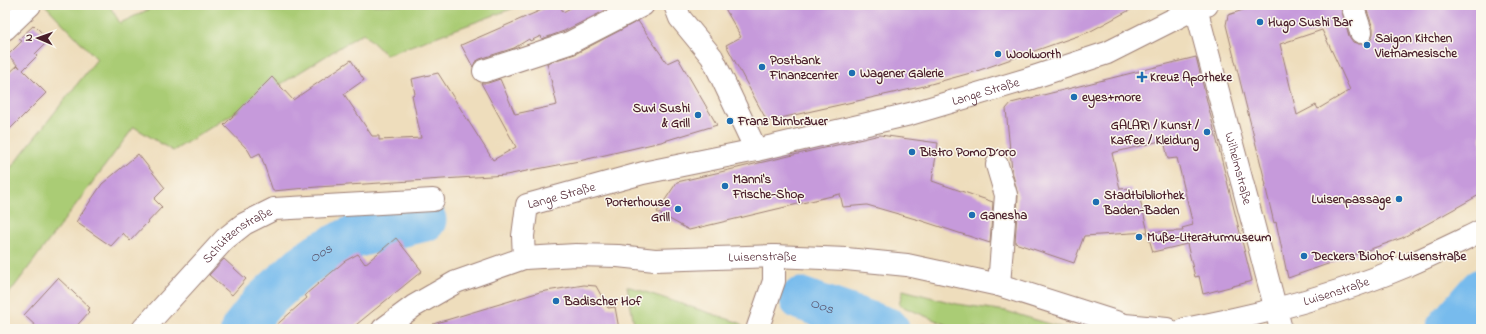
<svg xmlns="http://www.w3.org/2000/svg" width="1486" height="334" font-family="'Indie Flower',sans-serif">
	<rect width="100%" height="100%" fill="#fbf7ec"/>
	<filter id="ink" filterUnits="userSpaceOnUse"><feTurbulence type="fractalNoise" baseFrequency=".025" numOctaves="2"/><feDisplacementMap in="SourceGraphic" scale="8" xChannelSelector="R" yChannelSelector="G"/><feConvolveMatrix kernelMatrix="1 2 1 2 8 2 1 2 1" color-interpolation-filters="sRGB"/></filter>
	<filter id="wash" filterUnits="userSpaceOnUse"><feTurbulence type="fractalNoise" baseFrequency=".012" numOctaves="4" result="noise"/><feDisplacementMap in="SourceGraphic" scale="16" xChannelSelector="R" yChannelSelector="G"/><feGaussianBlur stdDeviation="0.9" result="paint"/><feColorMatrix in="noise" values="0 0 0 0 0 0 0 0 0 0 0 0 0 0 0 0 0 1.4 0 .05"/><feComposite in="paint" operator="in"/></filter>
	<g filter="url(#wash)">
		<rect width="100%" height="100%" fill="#eeddbc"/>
		<g fill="#aacc75" stroke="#7a7650">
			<path d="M45 5H109L120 23 158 5H522L386 55 363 33 173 151 134 127 5 299V175L97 59Z"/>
			<path d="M627 286 740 323 746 329H635Z"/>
			<path d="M903 290 957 304 1006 311 1067 329H956L899 305Z"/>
		</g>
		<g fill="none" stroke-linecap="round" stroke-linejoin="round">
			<g stroke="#77bbed" stroke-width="43">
				<path id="s1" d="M801 299 888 329"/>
				<path id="s2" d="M242 329 262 303 301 267 324 251 353 237 425 220"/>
				<path d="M1447 329 1481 290"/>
			</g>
		</g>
		<g id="blocks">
			<g fill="#c69adb" fill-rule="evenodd">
				<path d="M553 5H560L563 12 576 5H616L564 31 542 39 541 36 530 41 529 39 514 48 480 59 475 62 473 67 461 45Z"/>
				<path d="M723 5H1139L1089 32 974 72 920 87 767 121 726 45 741 37Z"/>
				<path d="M1258 5H1340L1349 36 1353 42 1359 44H1365L1370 41 1373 34V28L1365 5H1481V194L1402 238 1288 278 1276 222 1274 223 1265 185H1266L1226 25 1228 15ZM1322 30 1350 90 1318 109 1316 105 1297 115 1280 44Z"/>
				<path d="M638 21 667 63 678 58 717 125 661 142 579 161 506 175 317 187 273 191 260 153 252 157 248 150 224 125 272 77 293 100 351 60 364 80 344 94 372 136H379V140L421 138 412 95 415 94 412 79 438 73 493 160 516 147 481 83H488L500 79 515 114 557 105 547 63 575 54Z"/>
				<path d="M34 25 49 40 35 54 37 56 23 70 46 93 5 134V77L18 65 20 68 8 55 22 41 19 39Z"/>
				<path d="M1196 57 1252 281 1203 294 1199 276 1195 277 1187 244 1153 252 1147 232 1084 236 1074 263 1015 243 1018 196 1012 171 1006 109 1011 103ZM1164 140 1168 159 1177 158 1193 225 1182 228 1183 231 1148 232 1139 195 1132 196 1131 188 1120 189 1112 153Z"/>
				<path d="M880 135 938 143 932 181 993 202 990 243 919 220 867 205 843 207 840 194 689 230 657 212 677 182Z"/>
				<path d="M138 154 165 188 154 199 162 207 130 241 123 233 111 246 76 222 102 184Z"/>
				<path d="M396 238 422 271 351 329H272L307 298 305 295 345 261 358 254 365 264Z"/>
				<path d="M224 259 246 279 232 295 209 275Z"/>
				<path d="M58 278 90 308 87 310 89 312 74 329H39L24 315Z"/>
				<path d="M584 285 596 286 608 308 615 307 619 329H434L433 324 540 292Z"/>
			</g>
		</g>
	</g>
	<g filter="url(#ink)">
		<use href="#blocks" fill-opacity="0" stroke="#9c7e74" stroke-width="1"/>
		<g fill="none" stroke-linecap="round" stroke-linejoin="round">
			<defs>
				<g id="minor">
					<path d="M675 5 680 18 712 57 756 150"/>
					<path id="s3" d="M1197 5 1196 8 1281 329"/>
					<path d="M1352 5 1361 32"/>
					<path d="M5 29 30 5"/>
					<path d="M484 71 569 43 643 5"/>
					<path d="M997 165 1006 195 999 285"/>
					<path id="s4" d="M524 258 523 236 527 205 643 173 756 150 910 114 1028 79 1107 53 1196 8 1207 5"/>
					<path id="s5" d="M143 329 225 239 244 224 274 209 433 200"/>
					<path id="s6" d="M383 329 414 306 456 282 524 258 576 255 618 256 655 260 774 256 846 259 907 265 999 285 1125 325 1167 329"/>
					<path d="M761 329 758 327 774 281V256"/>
					<path id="s7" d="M1185 329C1260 315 1335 296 1406 266 1432 255 1456 243 1481 231"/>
				</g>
			</defs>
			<use href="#minor" stroke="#9c7e74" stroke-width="24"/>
			<use href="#minor" stroke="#fff" stroke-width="22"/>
		</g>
	</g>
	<g fill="#1f6fb2" stroke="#fbf7ec" stroke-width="1.5">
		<circle cx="1260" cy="22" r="4"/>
		<circle cx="1367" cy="45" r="4"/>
		<circle cx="998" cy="54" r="4"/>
		<circle cx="762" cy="67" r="4"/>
		<circle cx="852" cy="73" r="4"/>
		<path d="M1140 71h4v4h4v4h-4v4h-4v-4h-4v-4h4z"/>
		<circle cx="1074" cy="97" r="4"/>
		<circle cx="698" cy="115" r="4"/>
		<circle cx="730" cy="121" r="4"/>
		<circle cx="1207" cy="132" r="4"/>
		<circle cx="912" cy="152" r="4"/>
		<circle cx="725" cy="186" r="4"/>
		<circle cx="1399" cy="199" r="4"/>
		<circle cx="1096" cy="202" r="4"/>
		<circle cx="678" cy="209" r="4"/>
		<circle cx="972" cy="215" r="4"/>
		<circle cx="1139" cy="237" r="4"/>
		<circle cx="1304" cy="256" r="4"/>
		<circle cx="556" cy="301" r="4"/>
	</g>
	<g text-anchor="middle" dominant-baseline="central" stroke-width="3" stroke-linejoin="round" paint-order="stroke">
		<g font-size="13" font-weight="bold" fill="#4a1f2b" stroke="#fbf7ec" text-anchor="start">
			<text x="1268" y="22">Hugo Sushi Bar</text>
			<text x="1375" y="38">Saigon Kitchen<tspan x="1375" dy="15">Vietnamesische</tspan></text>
			<text x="1006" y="54">Woolworth</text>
			<text x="770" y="60">Postbank<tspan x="770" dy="15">Finanzcenter</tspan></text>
			<text x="860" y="73">Wagener Galerie</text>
			<text x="1150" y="77">Kreuz Apotheke</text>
			<text x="1082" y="97">eyes+more</text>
			<text x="690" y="108" text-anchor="end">Suvi Sushi<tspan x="690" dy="15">&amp; Grill</tspan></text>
			<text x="738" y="121">Franz Birnbräuer</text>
			<text x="1199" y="125" text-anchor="end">GALARI / Kunst /<tspan x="1199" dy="15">Kaffee / Kleidung</tspan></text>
			<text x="920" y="152">Bistro PomoD´oro</text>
			<text x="733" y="179">Manni's<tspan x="733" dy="15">Frische-Shop</tspan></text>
			<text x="1104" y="195">Stadtbibliothek<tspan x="1104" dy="15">Baden-Baden</tspan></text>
			<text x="1391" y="199" text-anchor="end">Luisenpassage</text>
			<text x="670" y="202" text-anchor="end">Porterhouse<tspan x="670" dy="15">Grill</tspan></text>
			<text x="980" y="215">Ganesha</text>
			<text x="1147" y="237">Muße-Literaturmuseum</text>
			<text x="1312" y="256">Deckers Biohof Luisenstraße</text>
			<text x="564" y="301">Badischer Hof</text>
		</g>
		<g font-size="13" fill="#4a1f2b" stroke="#fbf7ec">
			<text stroke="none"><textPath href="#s4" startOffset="526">Lange Straße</textPath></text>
			<text stroke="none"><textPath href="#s3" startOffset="169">Wilhelmstraße</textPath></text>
			<text stroke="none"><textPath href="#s4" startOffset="89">Lange Straße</textPath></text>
			<text stroke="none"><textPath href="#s5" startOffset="134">Schützenstraße</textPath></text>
			<text stroke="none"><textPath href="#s6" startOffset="398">Luisenstraße</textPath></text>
			<text stroke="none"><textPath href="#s7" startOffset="156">Luisenstraße</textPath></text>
		</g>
		<g font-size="14" font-style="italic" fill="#5a566f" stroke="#fbf7ec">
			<text stroke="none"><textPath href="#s2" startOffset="110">Oos</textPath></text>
			<text stroke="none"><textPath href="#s1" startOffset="22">Oos</textPath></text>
		</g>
	</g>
	<rect width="1486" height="334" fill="none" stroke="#fbf7ec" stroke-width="20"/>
	<g transform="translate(38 38) rotate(272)" stroke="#fbf7ec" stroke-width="3" paint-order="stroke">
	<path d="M0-3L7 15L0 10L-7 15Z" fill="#4a1f2b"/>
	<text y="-6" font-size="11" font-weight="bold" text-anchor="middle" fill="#4a1f2b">N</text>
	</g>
</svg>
